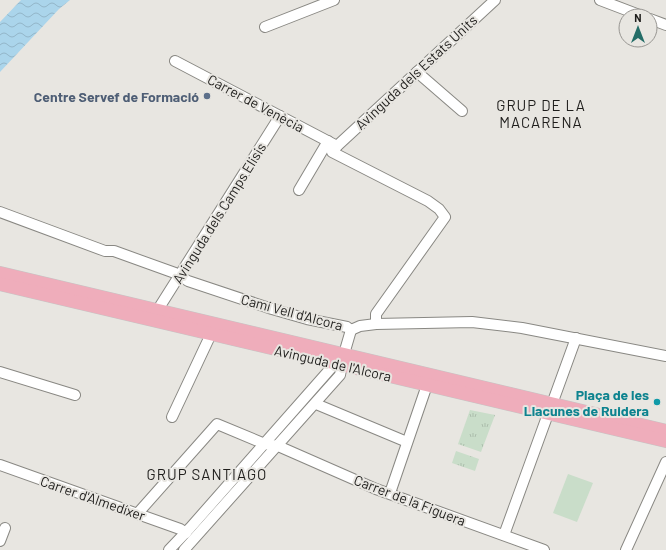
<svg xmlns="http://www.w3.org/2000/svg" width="666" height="550" font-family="Barlow,sans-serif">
	<defs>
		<pattern id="grass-tufts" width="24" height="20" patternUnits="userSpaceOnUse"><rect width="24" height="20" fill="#c9ddc9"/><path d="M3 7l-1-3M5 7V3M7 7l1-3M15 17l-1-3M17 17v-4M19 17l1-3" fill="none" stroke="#acbdac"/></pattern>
		<pattern id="water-waves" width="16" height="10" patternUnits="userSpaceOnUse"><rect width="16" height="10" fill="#abd5eb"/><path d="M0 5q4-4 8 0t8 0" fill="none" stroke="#93b6c9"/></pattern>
	</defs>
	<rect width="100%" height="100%" fill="#e8e6e1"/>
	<g fill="url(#grass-tufts)">
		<path d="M470 410 495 415 481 452 458 444Z"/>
		<path d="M456 451 479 459 475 471 452 463Z"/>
	</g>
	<path fill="#c9ddc9" d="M568 474 593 483 577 522 553 513Z"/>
	<path fill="url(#water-waves)" d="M21 0H70L59 9 0 72V22Z"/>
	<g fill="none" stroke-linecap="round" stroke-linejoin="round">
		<defs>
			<g id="minor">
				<path d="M600 0 642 16"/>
				<path d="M650 19 666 25"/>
				<path d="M265 27 334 0"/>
				<path d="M175 61 337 146"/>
				<path d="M417 72 462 111"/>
				<path d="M299 190 328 141"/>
				<path d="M0 212 105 251H114L175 273 188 281 272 309 307 319 347 327 351 330"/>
				<path d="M157 311 280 116"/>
				<path d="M376 324V314L445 217 439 209 428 201 332 152 337 146 495 0"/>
				<path d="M351 330 360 326 376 324 472 322 522 328 666 356"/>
				<path d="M0 372 75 395"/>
				<path d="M316 404 407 442"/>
				<path d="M552 404 576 338"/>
				<path d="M172 417 211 334"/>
				<path d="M0 465 180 529 186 533"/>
				<path d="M390 493 427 385"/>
				<path d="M138 513 217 424 265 444 278 446 376 489 544 550"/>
				<path d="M504 535 548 414"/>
				<path d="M0 541 5 528"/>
				<path d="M169 550 190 528 339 359"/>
				<path d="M184 550 340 375 344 354 351 330"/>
				<path d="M626 550 666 462"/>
			</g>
			<g id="major">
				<path d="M0 273 666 431"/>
				<path d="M0 284 666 441"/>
			</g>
		</defs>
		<use href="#minor" stroke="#898883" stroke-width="12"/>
		<use href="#major" stroke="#c5c4c4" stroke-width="14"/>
		<use href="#minor" stroke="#fff" stroke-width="10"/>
		<use href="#major" stroke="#efadbb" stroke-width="13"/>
	</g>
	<circle fill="#5c6f8a" stroke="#e8e6e1" stroke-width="1.5" cx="207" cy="96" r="4"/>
	<circle fill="#0f9aa8" stroke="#e8e6e1" stroke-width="1.5" cx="657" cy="402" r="4"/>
	<g text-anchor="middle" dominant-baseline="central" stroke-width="4" stroke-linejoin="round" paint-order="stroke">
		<g font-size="14" fill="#1f1e1c" stroke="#e8e6e1">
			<text transform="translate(416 72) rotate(-43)">Avinguda dels Estats Units</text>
			<text transform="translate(256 103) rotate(28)">Carrer de Venècia</text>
			<text transform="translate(219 213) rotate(-58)">Avinguda dels Camps Elisis</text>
			<text transform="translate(292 312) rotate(15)">Camí Vell d'Alcora</text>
			<text transform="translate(333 363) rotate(13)">Avinguda de l'Alcora</text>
			<text transform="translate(93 498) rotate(19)">Carrer d'Almedíxer</text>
			<text transform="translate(410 500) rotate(21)">Carrer de la Figuera</text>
		</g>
		<g font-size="14" font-weight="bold" fill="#4e5e75" stroke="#e8e6e1" text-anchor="end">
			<text x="199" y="96">Centre Servef de Formació</text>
		</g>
		<g font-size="14" font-weight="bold" fill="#0d838f" stroke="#e8e6e1" text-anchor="end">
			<text x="649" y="394">Plaça de les<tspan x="649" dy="16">Llacunes de Ruidera</tspan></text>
		</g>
		<g font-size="15" letter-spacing="1" fill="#1f1e1c" stroke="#e8e6e1">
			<text x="541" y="105">GRUP DE LA<tspan x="541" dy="17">MACARENA</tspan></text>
			<text x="207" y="474">GRUP SANTIAGO</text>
		</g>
	</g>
	<g transform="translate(638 28)"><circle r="19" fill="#e8e6e1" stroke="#989692"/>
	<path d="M0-3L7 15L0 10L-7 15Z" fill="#246d67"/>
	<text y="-6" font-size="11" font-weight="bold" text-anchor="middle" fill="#1f1e1c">N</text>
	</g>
</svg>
